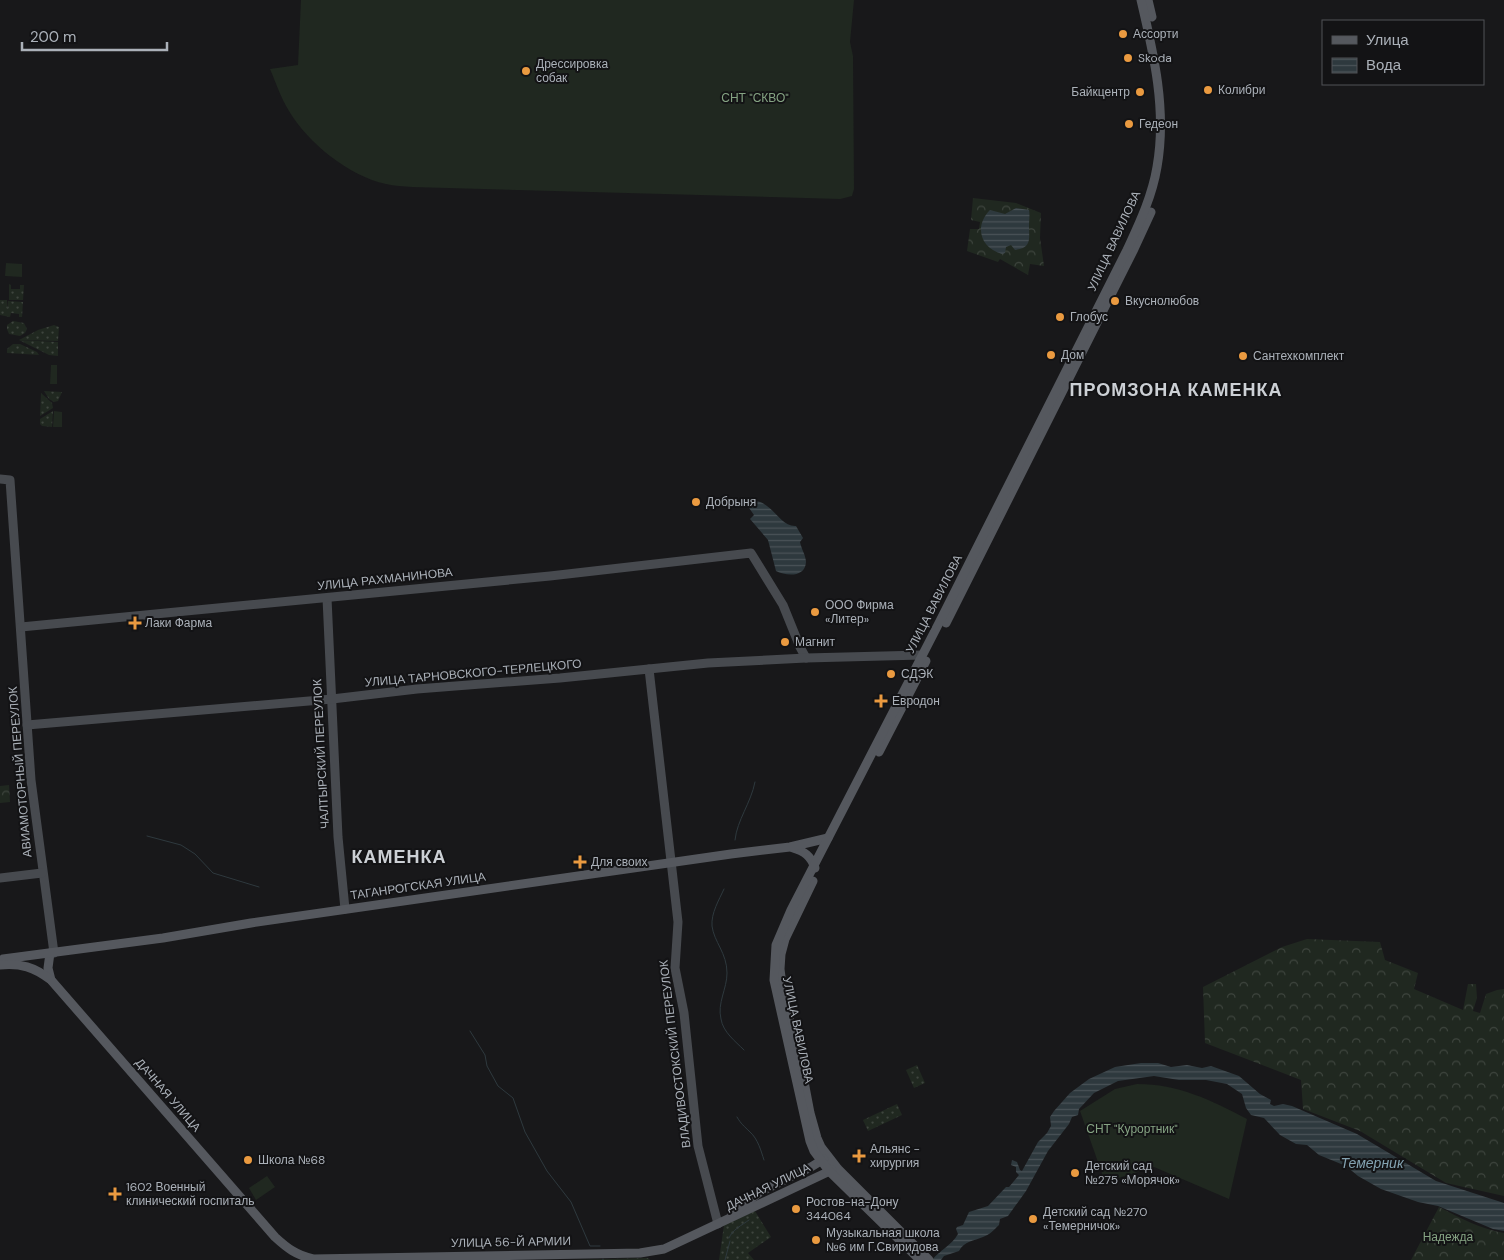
<svg xmlns="http://www.w3.org/2000/svg" width="1504" height="1260" font-family="'DM Sans',sans-serif">
	<defs>
		<pattern id="grass-dots" width="8" height="8" patternUnits="userSpaceOnUse" patternTransform="scale(1.25)"><rect width="8" height="8" fill="#202820"/><path d="M2 2h.1M6 6h.1" fill="none" stroke="#3e453e" stroke-width="1.8" stroke-linecap="round"/></pattern>
		<pattern id="forest-crowns" width="20" height="18" patternUnits="userSpaceOnUse" patternTransform="scale(1.25)"><rect width="20" height="18" fill="#202820"/><path d="M2 6a3 3 0 1 1 6 0M12 15a3 3 0 1 1 6 0" fill="none" stroke="#3e453e"/></pattern>
		<pattern id="water-rules" width="6" height="5" patternUnits="userSpaceOnUse" patternTransform="scale(1.25)"><rect width="6" height="5" fill="#2e393e"/><path d="M0 2.5h6" fill="none" stroke="#4a5358"/></pattern>
	</defs>
	<rect width="100%" height="100%" fill="#18181a"/>
	<g fill="url(#grass-dots)">
		<path d="M9 284 11 285V289H20V285H24L23 300H9Z"/>
		<path d="M0 300H7V309L8 301 23 302 22 317H19V314L11 313 10 317 0 315Z"/>
		<path d="M13 321 24 323 27 329 25 333 20 336 9 334 7 329V325Z"/>
		<path d="M54 325 59 327 58 341 19 340 38 330Z"/>
		<path d="M19 340 58 342V356L49 355Z"/>
		<path d="M13 344H20L37 352 39 355 7 353V349Z"/>
		<path d="M44 391 62 392 58 401 54 402 49 399Z"/>
		<path d="M41 393 52 403 53 408 40 416Z"/>
		<path d="M53 411 52 427 42 426 40 424V419Z"/>
		<path d="M917 1065 925 1083 914 1088 906 1070Z"/>
		<path d="M897 1104 902 1115 868 1131 863 1120Z"/>
		<path d="M755 1211 771 1237 748 1253 754 1260H719L724 1225Z"/>
		<path d="M648 1258 650 1260H571Z"/>
	</g>
	<g fill="url(#forest-crowns)">
		<path d="M973 198 1016 203 1041 213 1040 238 1044 266 1030 264 1028 275 1000 259 998 262 967 251 970 229H979L980 222 971 220Z"/>
		<path d="M9 785 10 802 0 803V786Z"/>
		<path d="M1307 939 1380 942 1385 960 1418 973 1414 989 1463 1010 1468 984H1476L1477 998 1473 1011 1480 1013 1486 994 1497 990 1504 989V1196L1446 1183 1360 1131 1303 1109 1301 1080 1205 1043 1203 987 1282 947Z"/>
		<path d="M1439 1207C1460 1218 1481 1229 1504 1233V1260H1411Z"/>
	</g>
	<g fill="#202820">
		<path d="M301 0H854L850 42 853 56 854 189 852 196 840 199 412 187C404 186 394 186 386 184 349 176 308 143 289 111 281 98 276 83 270 69L298 65Z"/>
		<path d="M6 263 22 264V277L5 276Z"/>
		<path d="M51 365H57V384H50Z"/>
		<path d="M54 411 62 412V427H53Z"/>
		<path d="M1137 1084C1178 1084 1211 1100 1247 1119L1229 1199 1154 1167 1105 1182 1080 1111 1115 1089Z"/>
		<path d="M267 1176 275 1187 256 1200 249 1188Z"/>
	</g>
	<g fill="url(#water-rules)">
		<path d="M1016 208 1029 210C1030 216 1029 220 1029 226 1029 239 1032 248 1015 250L1011 245 1006 247 1005 253 1002 254C980 248 974 226 990 210L1005 214Z"/>
		<path d="M749 500C755 501 760 501 764 504 775 510 783 527 796 526L803 538 800 542C801 548 806 556 806 562 805 578 786 576 776 571L768 540 750 519 754 515 747 505Z"/>
		<path d="M1141 1063H1158L1171 1067 1187 1065 1202 1068 1211 1066 1239 1076 1260 1094 1271 1100 1270 1104 1274 1106 1283 1104 1292 1106 1357 1134 1436 1181 1504 1203V1231L1493 1229 1438 1206 1418 1202 1381 1189 1358 1176 1346 1166 1319 1155 1307 1145 1296 1144 1280 1135 1264 1118 1251 1115 1246 1108 1242 1094 1227 1084 1206 1080H1179L1154 1076 1118 1081 1094 1093 1079 1109 1078 1115 1072 1117 1069 1124 1048 1151 1026 1191 1008 1216 1000 1219 999 1225C994 1230 989 1235 983 1237 974 1241 964 1241 959 1251L944 1256 941 1260H932C940 1250 951 1246 958 1234L956 1229 957 1227 963 1225 969 1212 988 1206 1006 1187H1009L1019 1175 1016 1172V1167L1011 1165 1012 1160 1017 1162 1020 1170 1022 1171 1038 1142 1047 1133 1051 1126 1050 1117 1054 1111 1070 1093 1089 1079 1115 1067Z"/>
	</g>
	<g fill="none" stroke-linecap="round" stroke-linejoin="round">
		<g stroke="#2e393e" stroke-width="1">
			<path d="M147 836 181 845 195 854 213 873 259 887"/>
			<path d="M735 840C737 820 751 803 755 782"/>
			<path d="M724 889C719 900 711 913 712 926 714 942 727 953 727 973 727 989 717 1003 721 1019 723 1032 735 1041 744 1050"/>
			<path d="M470 1031 485 1055 487 1066 498 1086 513 1098 525 1132 547 1171 571 1202 590 1246H600"/>
			<path d="M737 1117C741 1124 744 1126 750 1132 758 1139 761 1151 764 1160"/>
			<path d="M729 1238C732 1230 742 1225 749 1220"/>
			<path d="M603 1259V1260"/>
			<path d="M725 1260 730 1241"/>
		</g>
		<g stroke="#474a4f" stroke-width="9">
			<path d="M0 479 10 480 31 780 54 953"/>
			<path d="M327 598 338 837 345 909"/>
			<path d="M21 627 550 576 751 553 783 605 800 647 806 658"/>
			<path d="M649 669 678 922 675 968 684 1013 698 1146 718 1224"/>
			<path d="M27 725 332 699 417 689 560 678 708 663 806 658 922 655"/>
			<path d="M0 878 42 873"/>
		</g>
		<g stroke="#55585e" stroke-width="9">
			<path d="M1148 0 1152 17"/>
			<path d="M946 623 1133 251 1151 212"/>
			<path d="M879 752 926 661"/>
			<path d="M793 848C804 851 811 856 815 868"/>
			<path d="M813 881 785 939 781 954 780 969 784 1001 798 1050 810 1113 817 1138 821 1147 838 1169 929 1260"/>
			<path d="M50 953 48 968 51 980"/>
			<path d="M3 959 163 938 251 923 731 854 790 847 828 838"/>
			<path d="M0 965C21 963 34 967 51 980L275 1237C287 1248 296 1255 313 1259L640 1253 664 1249 679 1242 832 1170"/>
			<path d="M732 1214 760 1192 811 1167 824 1159"/>
			<path d="M920 1260 829 1171 814 1151 810 1141 774 980 776 945 791 910 940 621 1127 250C1139 224 1152 197 1157 167 1167 111 1154 55 1141 0"/>
		</g>
	</g>
	<g fill="#ea9a40" stroke="#131315" stroke-width="2">
		<circle cx="1123" cy="34" r="5"/>
		<circle cx="1128" cy="58" r="5"/>
		<circle cx="526" cy="71" r="5"/>
		<circle cx="1208" cy="90" r="5"/>
		<circle cx="1140" cy="92" r="5"/>
		<circle cx="1129" cy="124" r="5"/>
		<circle cx="1115" cy="301" r="5"/>
		<circle cx="1060" cy="317" r="5"/>
		<circle cx="1051" cy="355" r="5"/>
		<circle cx="1243" cy="356" r="5"/>
		<circle cx="696" cy="502" r="5"/>
		<circle cx="815" cy="612" r="5"/>
		<path d="M132.5 615.5h5v5h5v5h-5v5h-5v-5h-5v-5h5z"/>
		<circle cx="785" cy="642" r="5"/>
		<circle cx="891" cy="674" r="5"/>
		<path d="M878.5 693.5h5v5h5v5h-5v5h-5v-5h-5v-5h5z"/>
		<path d="M577.5 854.5h5v5h5v5h-5v5h-5v-5h-5v-5h5z"/>
		<path d="M856.5 1148.5h5v5h5v5h-5v5h-5v-5h-5v-5h5z"/>
		<circle cx="248" cy="1160" r="5"/>
		<circle cx="1075" cy="1173" r="5"/>
		<path d="M112.5 1186.5h5v5h5v5h-5v5h-5v-5h-5v-5h5z"/>
		<circle cx="796" cy="1209" r="5"/>
		<circle cx="1033" cy="1219" r="5"/>
		<circle cx="816" cy="1240" r="5"/>
	</g>
	<g text-anchor="middle" dominant-baseline="central" stroke-width="4" stroke-linejoin="round" paint-order="stroke">
		<g font-size="12" fill="#abb1b9" stroke="#131315" text-anchor="start">
			<text x="1133" y="34">Ассорти</text>
			<text x="1138" y="58">Skoda</text>
			<text x="536" y="64">Дрессировка<tspan x="536" dy="14">собак</tspan></text>
			<text x="1218" y="90">Колибри</text>
			<text x="1130" y="92" text-anchor="end">Байкцентр</text>
			<text x="1139" y="124">Гедеон</text>
			<text x="1125" y="301">Вкуснолюбов</text>
			<text x="1070" y="317">Глобус</text>
			<text x="1061" y="355">Дом</text>
			<text x="1253" y="356">Сантехкомплект</text>
			<text x="706" y="502">Добрыня</text>
			<text x="825" y="605">ООО Фирма<tspan x="825" dy="14">«Литер»</tspan></text>
			<text x="145" y="623">Лаки Фарма</text>
			<text x="795" y="642">Магнит</text>
			<text x="901" y="674">СДЭК</text>
			<text x="892" y="701">Евродон</text>
			<text x="591" y="862">Для своих</text>
			<text x="870" y="1149">Альянс -<tspan x="870" dy="14">хирургия</tspan></text>
			<text x="258" y="1160">Школа №68</text>
			<text x="1085" y="1166">Детский сад<tspan x="1085" dy="14">№275 «Морячок»</tspan></text>
			<text x="126" y="1187">1602 Военный<tspan x="126" dy="14">клинический госпиталь</tspan></text>
			<text x="806" y="1202">Ростов-на-Дону<tspan x="806" dy="14">344064</tspan></text>
			<text x="1043" y="1212">Детский сад №270<tspan x="1043" dy="14">«Темерничок»</tspan></text>
			<text x="826" y="1233">Музыкальная школа<tspan x="826" dy="14">№6 им Г.Свиридова</tspan></text>
		</g>
		<g font-size="12" fill="#85a383" stroke="#131315">
			<text x="755" y="98">СНТ "СКВО"</text>
			<text x="1132" y="1129">СНТ "Курортник"</text>
			<text x="1448" y="1237">Надежда</text>
		</g>
		<g font-size="12" fill="#abb1b9" stroke="#131315">
			<text transform="translate(1114 241) rotate(-65)">УЛИЦА ВАВИЛОВА</text>
			<text transform="translate(385 579) rotate(-6)">УЛИЦА РАХМАНИНОВА</text>
			<text transform="translate(934 604) rotate(-63)">УЛИЦА ВАВИЛОВА</text>
			<text transform="translate(473 673) rotate(-5)">УЛИЦА ТАРНОВСКОГО-ТЕРЛЕЦКОГО</text>
			<text transform="translate(321 754) rotate(-93)">ЧАЛТЫРСКИЙ ПЕРЕУЛОК</text>
			<text transform="translate(20 772) rotate(-95)">АВИАМОТОРНЫЙ ПЕРЕУЛОК</text>
			<text transform="translate(418 886) rotate(-8)">ТАГАНРОГСКАЯ УЛИЦА</text>
			<text transform="translate(798 1030) rotate(78)">УЛИЦА ВАВИЛОВА</text>
			<text transform="translate(675 1054) rotate(-97)">ВЛАДИВОСТОКСКИЙ ПЕРЕУЛОК</text>
			<text transform="translate(168 1095) rotate(49)">ДАЧНАЯ УЛИЦА</text>
			<text transform="translate(768 1187) rotate(-26)">ДАЧНАЯ УЛИЦА</text>
			<text transform="translate(511 1242) rotate(-1)">УЛИЦА 56-Й АРМИИ</text>
		</g>
		<g font-size="14" font-style="italic" fill="#84a3b2" stroke="#131315">
			<text x="1372" y="1163">Темерник</text>
		</g>
		<g font-size="18" font-weight="bold" letter-spacing="1" fill="#ccd0d5" stroke="#131315">
			<text x="1176" y="390">ПРОМЗОНА КАМЕНКА</text>
			<text x="399" y="857">КАМЕНКА</text>
		</g>
	</g>
	<rect x="1322" y="20" width="162" height="65" fill="#131315" stroke="#505257"/>
	<rect x="1332" y="36" width="25" height="8" fill="#55585e" stroke="#505257"/>
	<text x="1366" y="45" font-size="15" fill="#abb1b9">Улица</text>
	<rect x="1332" y="58" width="25" height="15" fill="url(#water-rules)" stroke="#505257"/>
	<text x="1366" y="70" font-size="15" fill="#abb1b9">Вода</text>
	<path d="M22 42v8h145v-8" fill="none" stroke="#abb1b9" stroke-width="2.5"/>
	<text x="30" y="42" font-size="15" fill="#abb1b9" stroke="#131315" stroke-width="4" paint-order="stroke">200 m</text>
</svg>
